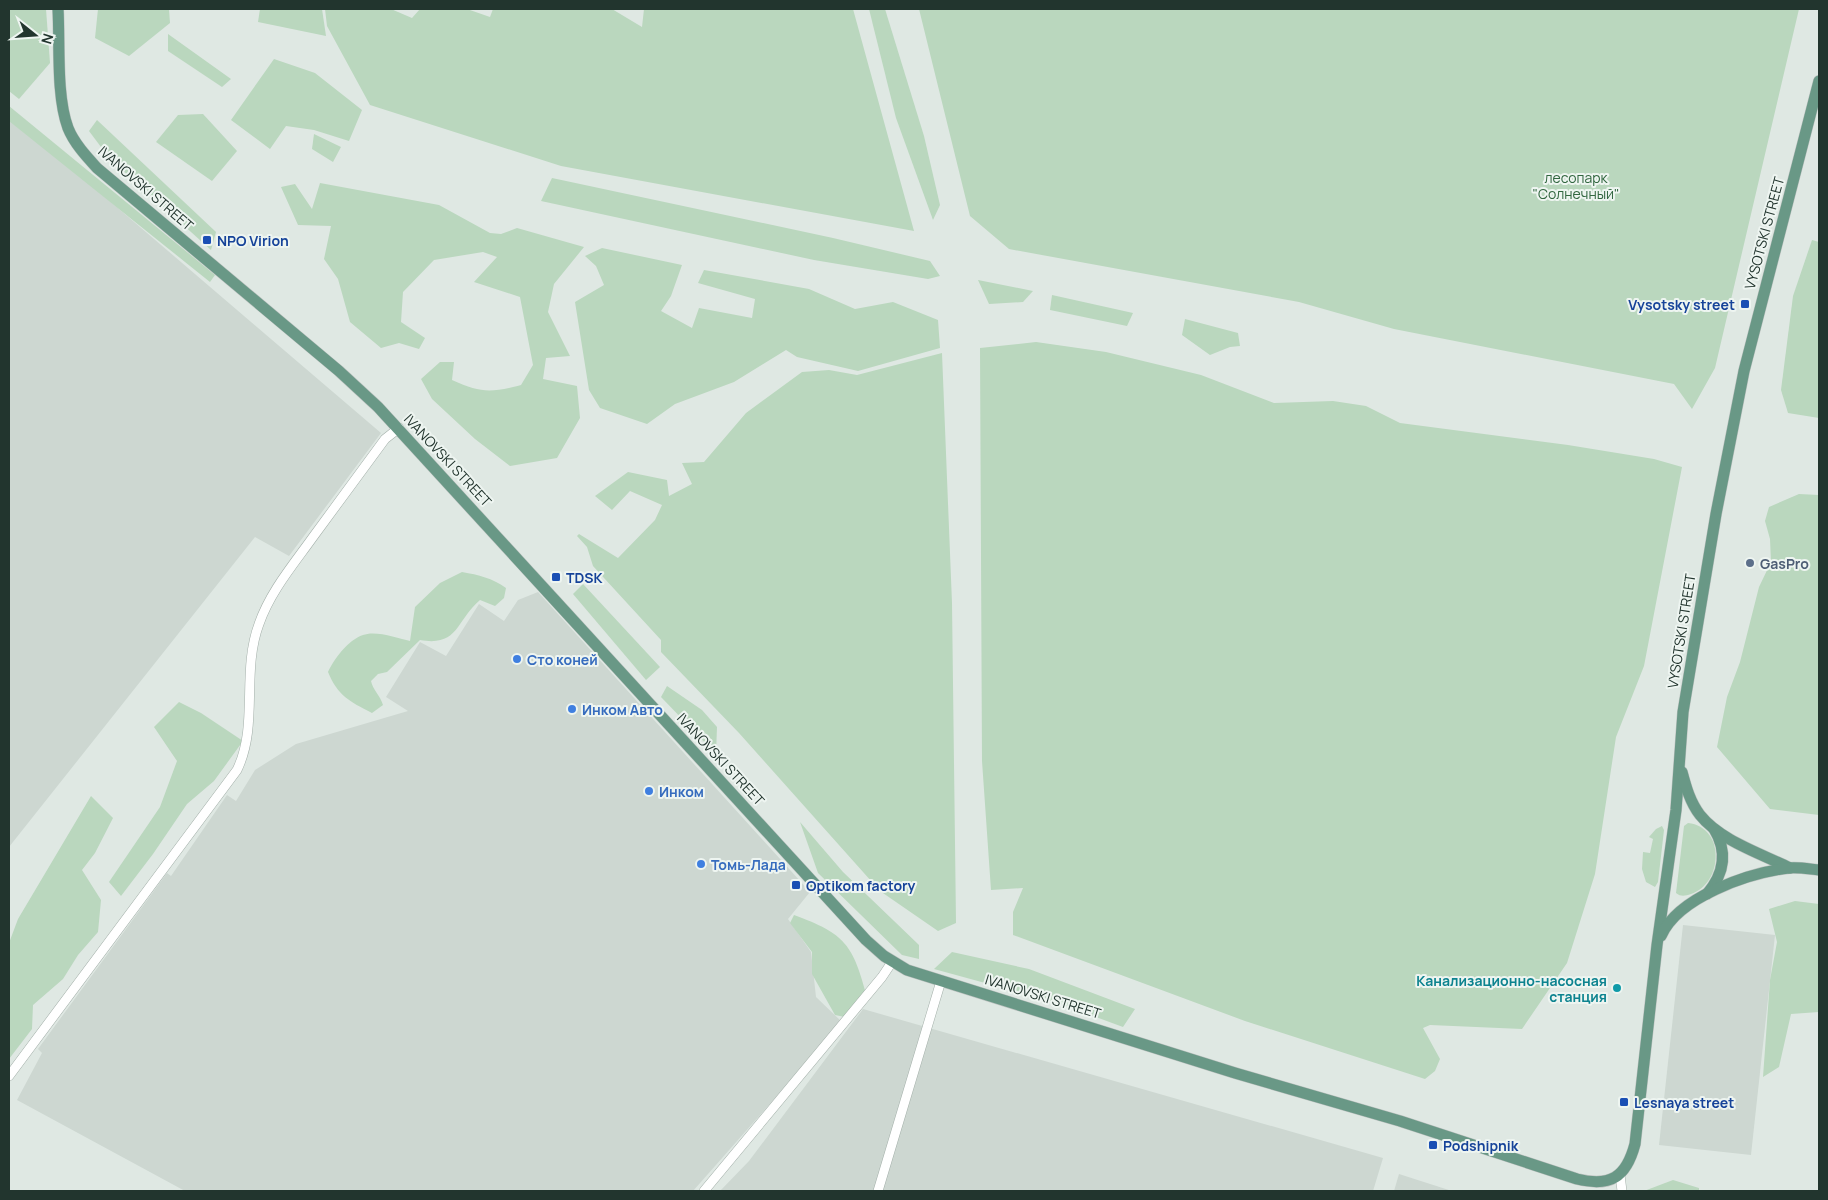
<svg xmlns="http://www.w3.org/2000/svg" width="1828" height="1200" font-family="Manrope,sans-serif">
	<rect width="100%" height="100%" fill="#dfe8e3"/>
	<g fill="#cdd7d1">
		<path d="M9 115 381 433 289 556 255 537 9 847Z"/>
		<path d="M538 592 810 892 788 919 811 952 816 997 842 1022 693 1191H185L17 1100 42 1053 38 1049 167 873 171 876 227 795 236 801 255 770 296 744 408 711 386 697 420 642 446 656 479 604 504 621 518 600Z"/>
		<path d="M1683 925 1775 935 1751 1155 1659 1145Z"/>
		<path d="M863 1009 1383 1158 1373 1191H720L749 1161Z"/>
		<path d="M1399 1174 1452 1191H1394Z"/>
	</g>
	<g fill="#bad7be">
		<path d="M9 9H46L50 63 19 99 9 91Z"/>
		<path d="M98 9H169L170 23 129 56 95 38Z"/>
		<path d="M260 9H322L326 36 258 22Z"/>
		<path d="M325 9H391L412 18 420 9H467L490 17 493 9H612L642 27 644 9H853L914 231 561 166 370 105 327 26Z"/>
		<path d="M869 9H885L924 136 940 205 933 220 896 118Z"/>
		<path d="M919 9H1799L1715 368 1692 409 1674 384 1394 329 1299 302 1009 249 970 216Z"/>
		<path d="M168 34 231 79 222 87 168 51Z"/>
		<path d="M274 59 315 73 362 110 349 141 314 130 286 126 270 149 231 120Z"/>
		<path d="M9 106 215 275 210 282 9 121Z"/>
		<path d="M203 114 237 151 212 181 156 142 178 115Z"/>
		<path d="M97 120 216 232 211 250 110 159 89 131Z"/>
		<path d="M314 134 341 147 333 162 312 149Z"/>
		<path d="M552 178 833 238 930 261 940 276 928 279 814 260 541 201Z"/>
		<path d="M320 183 439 205 490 233 501 234 517 228 584 247 554 284 548 312 570 356 546 358 543 379 577 386 580 418 557 458 510 466 475 439 432 399 421 379 440 362H454L452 380C481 393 490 393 521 385L533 365 520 297 474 282 497 257 483 252 434 260 403 292 401 322 425 338 419 349 399 343 381 348 350 322 338 279 324 259 331 226 298 225 281 187 295 184 312 209Z"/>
		<path d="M1812 240 1819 242V418L1788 413 1781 390 1793 296Z"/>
		<path d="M602 248 682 265 671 296 661 311 692 328 699 308 752 318 755 299 698 283 704 270 809 289 855 309 893 302 938 320 940 348 858 371 797 357 786 350 734 382 675 404 647 424 600 408 589 390 575 302 604 285 596 266 585 256Z"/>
		<path d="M978 280 1033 291 1023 302 989 304Z"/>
		<path d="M1052 295 1133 313 1127 326 1050 310Z"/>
		<path d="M1185 319 1238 333 1240 346 1230 347 1210 355 1182 335Z"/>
		<path d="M1036 342 1106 352 1201 375 1274 403 1333 401 1366 406 1400 423 1568 445 1654 459 1682 467 1644 666 1616 737 1595 874 1567 963 1522 1029 1430 1025 1423 1028 1440 1059 1435 1071 1425 1079 1245 1021 1013 935V912L1023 888 991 890 982 761 980 348Z"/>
		<path d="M942 353 952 603 956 923 938 931 880 891 739 733 661 652V640L593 566 587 547 577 536 579 534 618 558 655 520 662 505 630 491 612 510 595 496 628 472 667 480 669 496 692 484 682 463 704 462 746 413 802 372 829 370 857 375Z"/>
		<path d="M1799 494 1819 495V815L1770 809 1717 747 1727 697 1740 662 1759 587 1771 562 1770 539 1765 521 1769 507Z"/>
		<path d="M462 572C479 575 492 578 506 588L504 598 495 606 480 600C456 620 459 647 420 640L387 672 378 674 371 681C373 690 380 695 383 705L372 713C349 701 338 696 328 672 334 659 348 640 363 635 375 630 398 638 410 641L415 607 440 583Z"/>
		<path d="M583 584 660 667 646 680 573 594Z"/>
		<path d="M667 686 702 710 717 727 716 754 661 697Z"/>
		<path d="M179 702 201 713 243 741 214 781 187 804 153 854 121 896 109 882 160 807 177 761 154 727Z"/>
		<path d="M91 796 113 818 95 853 82 870 101 900 98 932 78 955 63 979 33 1005 32 1029 9 1059V943L18 919Z"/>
		<path d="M800 822 843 872 919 945V959L902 955 818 873Z"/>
		<path d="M1688 823C1726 827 1723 884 1691 894 1685 896 1681 897 1676 893L1684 826Z"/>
		<path d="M1662 826 1664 830 1658 882 1655 887 1646 882 1642 869 1643 852 1650 853 1653 839 1649 837 1656 829Z"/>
		<path d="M1795 901 1819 904V1012L1791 1014 1779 1067 1763 1077 1770 980 1777 942 1769 909Z"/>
		<path d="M794 915C846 934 853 945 867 997L850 1018 835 1015 812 974V952L790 923Z"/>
		<path d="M952 952 1029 969 1135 1009 1123 1027 1058 1003 934 969Z"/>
		<path d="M1673 1180 1699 1188V1191H1644Z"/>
	</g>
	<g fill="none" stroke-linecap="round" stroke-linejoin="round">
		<defs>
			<g id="minor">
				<path d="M9 1076 237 770C259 725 241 672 259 624 270 592 293 565 313 537 337 504 361 472 385 439L399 428"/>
				<path d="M1620 1175 1622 1191"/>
				<path d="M704 1191 882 977 892 962"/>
				<path d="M878 1191 941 981"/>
			</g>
			<g id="major">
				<path d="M58 9C60 43 56 96 68 128 74 143 86 156 97 168L339 371 378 407 866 940 884 956 907 970 1235 1073 1400 1121 1577 1179C1610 1187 1626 1178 1635 1144L1657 945 1676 810 1683 712 1716 514 1744 371 1819 81"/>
				<path d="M1682 772C1686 787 1690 802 1700 815 1721 841 1760 853 1790 868"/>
				<path d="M1707 894C1724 874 1728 852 1714 829"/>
				<path d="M1661 936C1678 897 1748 873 1789 868 1798 867 1809 869 1819 870"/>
			</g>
		</defs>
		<use href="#minor" stroke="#a3afa9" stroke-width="10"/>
		<use href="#major" stroke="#bdc2c0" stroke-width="12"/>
		<use href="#minor" stroke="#fff" stroke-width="9"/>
		<use href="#major" stroke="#699886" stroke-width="11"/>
	</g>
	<g fill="#1a4fb4" stroke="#eef5f1" stroke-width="2">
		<rect x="202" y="235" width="10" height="10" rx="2.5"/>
		<rect x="1740" y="299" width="10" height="10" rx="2.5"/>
		<rect x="551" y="572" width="10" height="10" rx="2.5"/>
		<rect x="791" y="880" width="10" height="10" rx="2.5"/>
		<rect x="1619" y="1097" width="10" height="10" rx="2.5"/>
		<rect x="1428" y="1140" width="10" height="10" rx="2.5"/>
	</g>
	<circle fill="#5c6f8a" stroke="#eef5f1" stroke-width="2" cx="1750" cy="563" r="5"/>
	<g fill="#3f7fe0" stroke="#eef5f1" stroke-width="2">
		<circle cx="517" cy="659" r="5"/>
		<circle cx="572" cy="709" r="5"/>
		<circle cx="649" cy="791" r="5"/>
		<circle cx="701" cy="864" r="5"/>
	</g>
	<circle fill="#0f9aa8" stroke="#eef5f1" stroke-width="2" cx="1617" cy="988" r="5"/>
	<g text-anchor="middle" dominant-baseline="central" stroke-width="4" stroke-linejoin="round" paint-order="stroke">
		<g font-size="14" fill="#326740" stroke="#eef5f1">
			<text x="1576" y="177">лесопарк<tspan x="1576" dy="16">"Солнечный"</tspan></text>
		</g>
		<g font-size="14" fill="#22352e" stroke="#eef5f1">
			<text transform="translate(146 188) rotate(41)">IVANOVSKI STREET</text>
			<text transform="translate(1764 233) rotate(-75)">VYSOTSKI STREET</text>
			<text transform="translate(448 460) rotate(47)">IVANOVSKI STREET</text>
			<text transform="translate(1681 631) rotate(-81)">VYSOTSKI STREET</text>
			<text transform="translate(721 759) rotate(47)">IVANOVSKI STREET</text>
			<text transform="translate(1043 996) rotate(17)">IVANOVSKI STREET</text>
		</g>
		<g font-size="14" font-weight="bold" fill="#164399" stroke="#eef5f1" text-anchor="start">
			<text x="217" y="240">NPO Virion</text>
			<text x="1735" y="304" text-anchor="end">Vysotsky street</text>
			<text x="566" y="577">TDSK</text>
			<text x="806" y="885">Optikom factory</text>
			<text x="1634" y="1102">Lesnaya street</text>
			<text x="1443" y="1145">Podshipnik</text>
		</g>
		<g font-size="14" font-weight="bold" fill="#4e5e75" stroke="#eef5f1" text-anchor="start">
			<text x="1760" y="563">GasPro</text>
		</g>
		<g font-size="14" font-weight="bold" fill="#366cbe" stroke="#eef5f1" text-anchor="start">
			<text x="527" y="659">Сто коней</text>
			<text x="582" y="709">Инком Авто</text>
			<text x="659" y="791">Инком</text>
			<text x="711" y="864">Томь-Лада</text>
		</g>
		<g font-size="14" font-weight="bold" fill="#0d838f" stroke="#eef5f1" text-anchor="end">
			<text x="1607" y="980">Канализационно-насосная<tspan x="1607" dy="16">станция</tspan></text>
		</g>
	</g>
	<rect width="1828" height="1200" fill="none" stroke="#22352e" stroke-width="20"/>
	<g transform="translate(35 35) rotate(107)" stroke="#eef5f1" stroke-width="4" paint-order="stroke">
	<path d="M0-4L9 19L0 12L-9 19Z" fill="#22352e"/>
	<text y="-8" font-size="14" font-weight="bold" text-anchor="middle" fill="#22352e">N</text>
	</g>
</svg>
